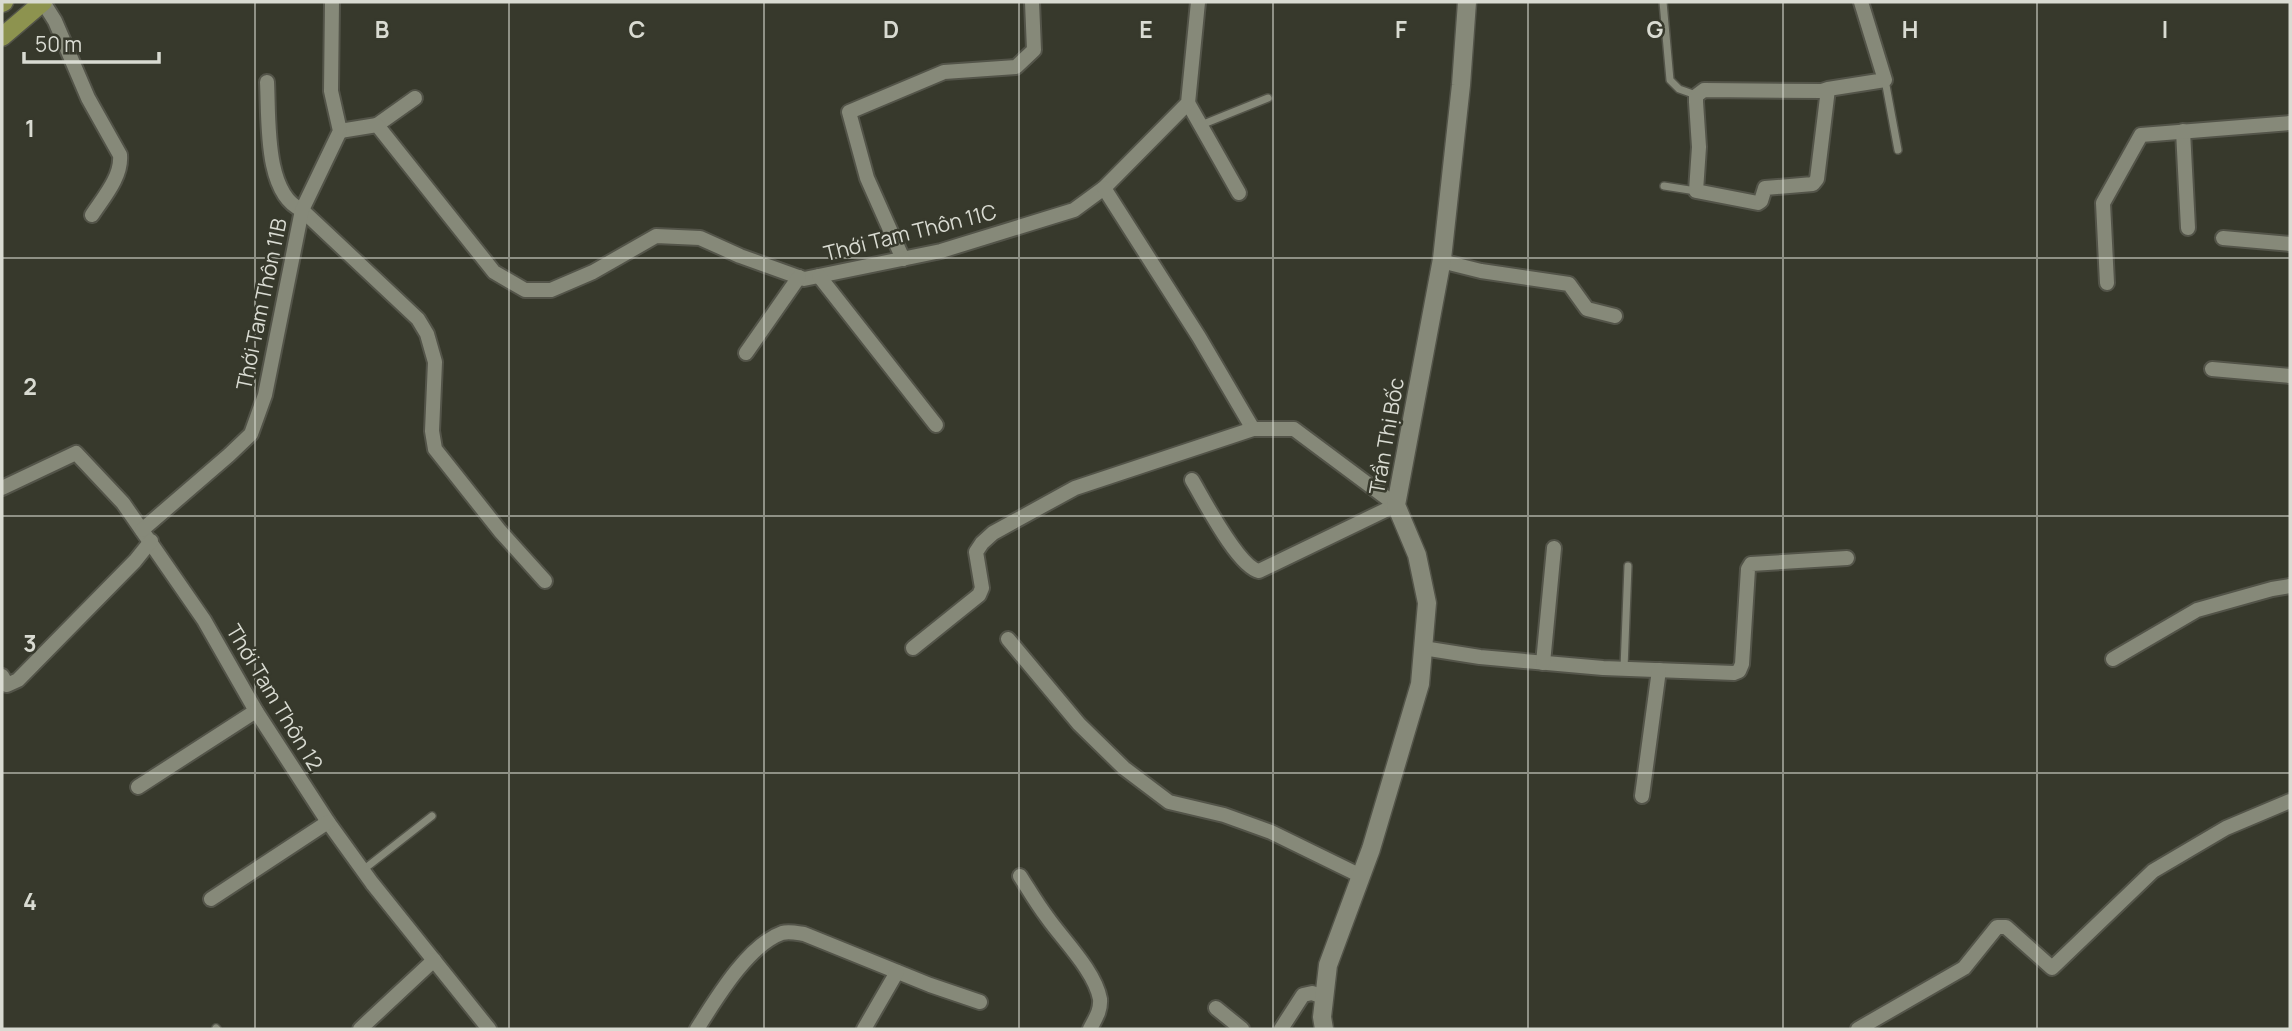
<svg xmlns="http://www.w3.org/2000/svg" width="2292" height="1031" font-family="Manrope,sans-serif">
	<rect width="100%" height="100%" fill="#37392c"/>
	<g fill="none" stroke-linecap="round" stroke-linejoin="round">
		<defs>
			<g id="lane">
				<path d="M1663 2 1670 80 1679 89 1696 95"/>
				<path d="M1885 80 1898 150"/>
				<path d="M1201 125 1268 98"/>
				<path d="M1664 186 1696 191"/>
				<path d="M1624 668 1628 566"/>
				<path d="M363 870 432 816"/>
				<path d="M216 1028 217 1029"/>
			</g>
			<g id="street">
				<path d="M43 2 55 21 88 98 120 155C122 177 103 198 92 215"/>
				<path d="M267 82C269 118 264 194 302 210L418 319 427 334 435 362 432 431 435 449 500 531 545 581"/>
				<path d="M1828 89 1817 179 1813 184 1765 188 1761 201 1758 203 1696 191 1699 147 1696 102V96L1704 90 1822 91 1828 89 1885 80 1861 2"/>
				<path d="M1188 103 1239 193"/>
				<path d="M377 125 415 98"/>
				<path d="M340 131 377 125 494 272 525 290H551L593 272 656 236 700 238 740 256 804 279 941 251 1074 210 1104 188 1188 103 1198 2"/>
				<path d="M2183 131 2188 228"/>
				<path d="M1104 188 1199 337 1253 429"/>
				<path d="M2223 238 2290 244"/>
				<path d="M903 259 867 178 849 112 944 72 1016 67 1034 50 1032 2"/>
				<path d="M1441 261 1481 271 1569 284 1587 309 1615 316"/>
				<path d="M819 276 936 425"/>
				<path d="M2107 283 2103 203 2141 135 2290 123"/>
				<path d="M746 353 799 277"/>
				<path d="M2212 369 2290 376"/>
				<path d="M2 488 76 453 123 503 204 620 256 711 328 822 372 883 489 1029"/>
				<path d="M142 530 229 455 251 434 265 395 302 210 340 131 331 91 332 2"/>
				<path d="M1008 639 1079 724 1124 768 1169 802 1224 815 1271 832 1361 876"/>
				<path d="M913 648 979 595 982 588 976 552 982 543 993 533 1075 488 1253 429H1294L1396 505 1259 571C1238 567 1204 500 1192 480"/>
				<path d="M1423 648 1480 657 1603 668 1734 673 1739 671 1742 664 1748 569 1751 564 1847 558"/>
				<path d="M2113 659 2197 610 2272 589 2290 586"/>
				<path d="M1543 663 1554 548"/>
				<path d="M2 676 7 685 18 680 135 561 151 541"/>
				<path d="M138 787 256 711"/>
				<path d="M1642 796 1659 670"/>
				<path d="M1020 876C1029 890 1037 904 1047 917 1063 940 1095 971 1100 999 1101 1011 1095 1019 1090 1029"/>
				<path d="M211 899 328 822"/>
				<path d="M1216 1008 1242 1029"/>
				<path d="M360 1029 434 960"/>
				<path d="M697 1029C716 999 748 945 782 933 789 931 797 933 804 934L930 985 980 1002"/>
				<path d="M864 1029 897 972"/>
				<path d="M1281 1029 1303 995 1312 993 1324 997"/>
				<path d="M1858 1029 1964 968 1997 927H2006L2052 968 2153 871 2226 828 2290 801"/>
			</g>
			<path id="secondary" d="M1324 1029 1322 1017 1328 965 1371 849 1420 684 1427 603 1417 555 1396 505 1442 259 1461 85 1467 2"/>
			<g id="primary">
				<path d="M2 3 4 2"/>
				<path d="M2 37 43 2"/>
			</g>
		</defs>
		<use href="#lane" stroke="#535449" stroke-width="10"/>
		<use href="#street" stroke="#535449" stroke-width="18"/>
		<use href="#secondary" stroke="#535449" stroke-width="21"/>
		<use href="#primary" stroke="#535449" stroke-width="21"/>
		<use href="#lane" stroke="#868979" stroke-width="7"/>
		<use href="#street" stroke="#868979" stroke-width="14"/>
		<use href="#secondary" stroke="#868979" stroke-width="18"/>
		<use href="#primary" stroke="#8d934f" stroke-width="18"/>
	</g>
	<path fill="none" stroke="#d9dbd2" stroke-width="2" stroke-opacity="0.55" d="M255 2V1029M509 2V1029M764 2V1029M1019 2V1029M1273 2V1029M1528 2V1029M1783 2V1029M2037 2V1029M2 258H2290M2 516H2290M2 773H2290"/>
	<g text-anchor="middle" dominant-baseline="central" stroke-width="5" stroke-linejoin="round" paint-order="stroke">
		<g font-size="21" fill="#d9dbd2" stroke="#37392c">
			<text transform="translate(910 232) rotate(-14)">Thới Tam Thôn 11C</text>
			<text transform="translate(261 304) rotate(-78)">Thới Tam Thôn 11B</text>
			<text transform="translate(1386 436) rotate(-80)">Trần Thị Bốc</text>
			<text transform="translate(275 697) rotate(59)">Thới Tam Thôn 12</text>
		</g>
	</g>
	<g font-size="23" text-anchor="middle" font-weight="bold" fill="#d9dbd2" stroke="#37392c" stroke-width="5" stroke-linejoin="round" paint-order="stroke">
		<text x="382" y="38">B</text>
		<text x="637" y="38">C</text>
		<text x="891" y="38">D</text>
		<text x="1146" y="38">E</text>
		<text x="1401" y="38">F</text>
		<text x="1655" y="38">G</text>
		<text x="1910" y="38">H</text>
		<text x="2165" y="38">I</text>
		<text x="30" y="137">1</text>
		<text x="30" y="395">2</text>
		<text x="30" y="652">3</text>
		<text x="30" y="910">4</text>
	</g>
	<rect width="2292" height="1031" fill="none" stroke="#d9dbd2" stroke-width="7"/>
	<path d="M24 52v10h135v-10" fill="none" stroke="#d9dbd2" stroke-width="3.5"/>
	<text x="35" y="52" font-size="21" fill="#d9dbd2" stroke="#37392c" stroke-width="5" paint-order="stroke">50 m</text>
</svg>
